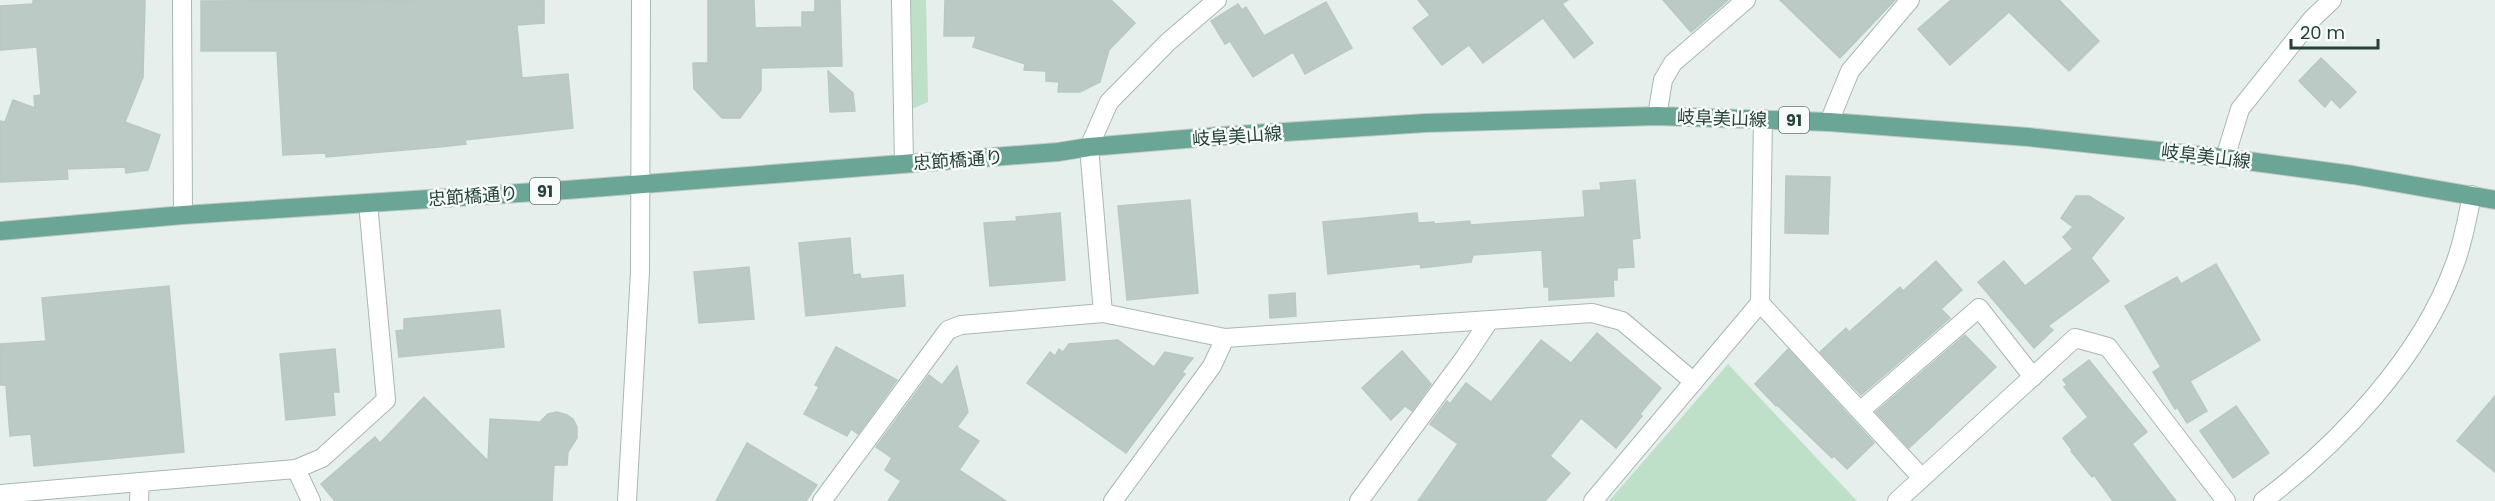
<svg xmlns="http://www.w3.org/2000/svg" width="2495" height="501" font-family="Poppins,'Noto Sans JP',sans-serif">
	<rect width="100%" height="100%" fill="#e6efeb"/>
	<g fill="#bfe0c8">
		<path d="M911 0H926L928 102 912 109Z"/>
		<path d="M1728 364 1857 501H1609Z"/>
	</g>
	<g fill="#bbcac4" stroke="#b8c9c2" stroke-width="1.5">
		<path d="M44 0H145L143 77 125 122 160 135 148 170 126 173 125 167 67 169 68 179 0 182V121L5 122 13 100 35 108 34 96 41 95 37 47 0 50V6L33 4V1Z"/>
		<path d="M544 0V23L517 25 522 78 568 74 573 128 465 140 466 144 439 147 326 157V153L283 155 277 51H201V1Z"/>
		<path d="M708 0H754L755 28 802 27V12H815V0H840L842 66 761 68V90L740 118H722L694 89 693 63H708Z"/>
		<path d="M945 0H1111L1135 23 1109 50 1100 82 1080 92H1058L1059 82 1046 81V71L1024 70 1025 64 973 47 976 36H944Z"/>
		<path d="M1418 0H1568L1562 4 1593 43 1574 58 1543 18 1483 63 1469 45 1442 65 1413 28 1430 15Z"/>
		<path d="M1663 0H1728L1691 32Z"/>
		<path d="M1780 0H1895L1840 58Z"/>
		<path d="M1951 0H2059L2099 41 2069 71 2009 12 1950 65 1918 29Z"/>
		<path d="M1326 2 1352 48 1305 74 1293 52 1253 77 1230 41 1225 44 1211 21 1238 4 1242 10 1246 7 1264 36Z"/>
		<path d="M2321 58 2356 92 2340 108 2331 99 2325 107 2299 81Z"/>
		<path d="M828 71 853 93 855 111 830 112Z"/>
		<path d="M1786 176 1830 177 1828 234 1785 233Z"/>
		<path d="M1635 180 1640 238 1632 239 1634 267 1617 268V280H1613L1614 296 1549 300V287H1544L1542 250 1473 255 1471 262 1421 268 1420 264 1328 274 1323 222 1417 213 1418 223 1434 222V224L1470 221V225L1585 217 1583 191 1601 190 1600 183Z"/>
		<path d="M2076 196H2089L2124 218 2091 258 2109 281 2048 326 2053 330 2034 348 1978 282 2004 261 2025 286 2073 249 2063 237 2073 227 2061 218Z"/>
		<path d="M1190 200 1198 293 1127 300 1118 206Z"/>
		<path d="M1060 213 1065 280 990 286 984 223 1017 221 1016 217Z"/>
		<path d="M850 238 853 275 860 274 861 279 903 275 905 306 806 316 799 243Z"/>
		<path d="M1936 261 1962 290 1941 309 1950 318 1861 395 1820 352 1846 328 1849 332 1900 287 1903 291Z"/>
		<path d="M2216 264 2260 340 2190 381 2207 411 2187 423 2177 407 2175 409 2153 372 2161 367 2125 306 2177 277 2181 284Z"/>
		<path d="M749 267 754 319 699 323 694 272Z"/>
		<path d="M169 286 184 452 34 466 31 434 10 436 6 385H0V344L46 341 42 298Z"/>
		<path d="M1295 293 1296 316 1270 318 1269 295Z"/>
		<path d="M500 310 504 347 399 357 396 331 404 330V319Z"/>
		<path d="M1597 333 1661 388 1640 414 1642 416 1616 448 1581 418 1550 456 1570 473 1545 501H1418L1458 444 1430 424 1447 401 1450 404 1466 383 1491 402 1541 340 1571 363Z"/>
		<path d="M1965 335 1996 367 1909 448 1876 412Z"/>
		<path d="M1118 340 1154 367 1165 352 1193 358 1182 372 1185 374 1126 453 1027 383 1050 352 1055 356 1059 349 1063 352 1069 344Z"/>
		<path d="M836 347 897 380 858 434 851 429 847 436 804 414 819 387 815 385Z"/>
		<path d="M335 349 339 392H333L335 415 286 420 280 354Z"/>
		<path d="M1788 349 1874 443 1847 469 1834 456 1832 458 1777 405 1776 406 1755 384Z"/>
		<path d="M1402 351 1431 384 1412 411 1405 406 1391 420 1362 388Z"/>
		<path d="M2089 360 2147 432 2132 444 2176 501H2113L2094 475 2092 477 2071 451 2072 450 2063 438 2088 417 2064 387 2067 385 2063 380Z"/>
		<path d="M957 366 968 412 957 427 979 441 959 470 1006 501H888L901 481 885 470 892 458 876 447 929 375 942 385Z"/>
		<path d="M2495 396V472L2457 441Z"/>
		<path d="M424 397 488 461 490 419 540 422 548 414 557 412 567 415 573 419 577 427V438L568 452 567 465H554L552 501H335L321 484 375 437 380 443Z"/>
		<path d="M2236 406 2269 453 2233 478 2200 431Z"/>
		<path d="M747 443 817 485 806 501H716Z"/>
	</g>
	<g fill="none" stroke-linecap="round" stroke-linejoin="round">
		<defs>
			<g id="minor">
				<path d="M182 0 183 215"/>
				<path d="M901 0 904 164"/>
				<path d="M1657 116 1663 80 1673 63 1746 0"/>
				<path d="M1829 122 1850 71 1910 0"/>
				<path d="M2225 158 2240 109 2312 19 2332 0"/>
				<path d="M1760 303 1922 478"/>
				<path d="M1103 313 1089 147 1109 102 1168 42 1217 0"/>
				<path d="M1860 411 1979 308 2033 377"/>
				<path d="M296 469 311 501"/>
				<path d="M0 494 140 482"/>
				<path d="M139 501 140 482 296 469 322 458 386 400 368 203"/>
				<path d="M822 501 948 330 961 325 1103 313 1225 338 1592 313 1622 321 1694 382"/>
				<path d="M1113 501 1212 366 1225 338"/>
				<path d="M1359 501 1465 357 1489 321"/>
				<path d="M1593 501 1760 303 1763 119"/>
				<path d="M1897 501 2075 338 2108 347 2226 501"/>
			</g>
			<g id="tertiary">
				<path d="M627 501 640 272 641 0"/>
				<path d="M2263 501C2339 444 2421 357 2454 266 2463 244 2467 219 2472 195"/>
			</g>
			<path id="primary" d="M0 231 183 215 566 190 1058 152 1089 147 1221 136 1426 123 1657 116 1829 122 2028 137 2225 158 2353 175 2495 200"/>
		</defs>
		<use href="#minor" stroke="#a8b8b2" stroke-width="20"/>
		<use href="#tertiary" stroke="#a8b8b2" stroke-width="20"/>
		<use href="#primary" stroke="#c2cac8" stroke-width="20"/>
		<use href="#minor" stroke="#fff" stroke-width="18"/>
		<use href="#tertiary" stroke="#fff" stroke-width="18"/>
		<use href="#primary" stroke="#6aa596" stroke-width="18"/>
	</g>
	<g text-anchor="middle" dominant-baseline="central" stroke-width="5" stroke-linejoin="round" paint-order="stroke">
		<g fill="#f7fbf9" stroke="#637a73" stroke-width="1.5">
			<rect x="1779" y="107" width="30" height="26" rx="4.5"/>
			<rect x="530" y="178" width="30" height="26" rx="4.5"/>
		</g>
		<g font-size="16" font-weight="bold" fill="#24423a">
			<text x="1794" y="120">91</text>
			<text x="545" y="191">91</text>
		</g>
		<g font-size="18" fill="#24423a" stroke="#f7fbf9">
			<text transform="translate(1722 118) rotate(2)">岐阜美山線</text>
			<text transform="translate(1237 136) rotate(-4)">岐阜美山線</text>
			<text transform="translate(2206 156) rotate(7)">岐阜美山線</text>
			<text transform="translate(958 160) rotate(-4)">忠節橋通り</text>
			<text transform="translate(473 196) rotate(-4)">忠節橋通り</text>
		</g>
	</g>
	<path d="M2291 39v9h87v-9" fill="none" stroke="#24423a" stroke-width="3"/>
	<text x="2300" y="39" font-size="18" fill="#24423a" stroke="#f7fbf9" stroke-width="4.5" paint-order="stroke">20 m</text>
</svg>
